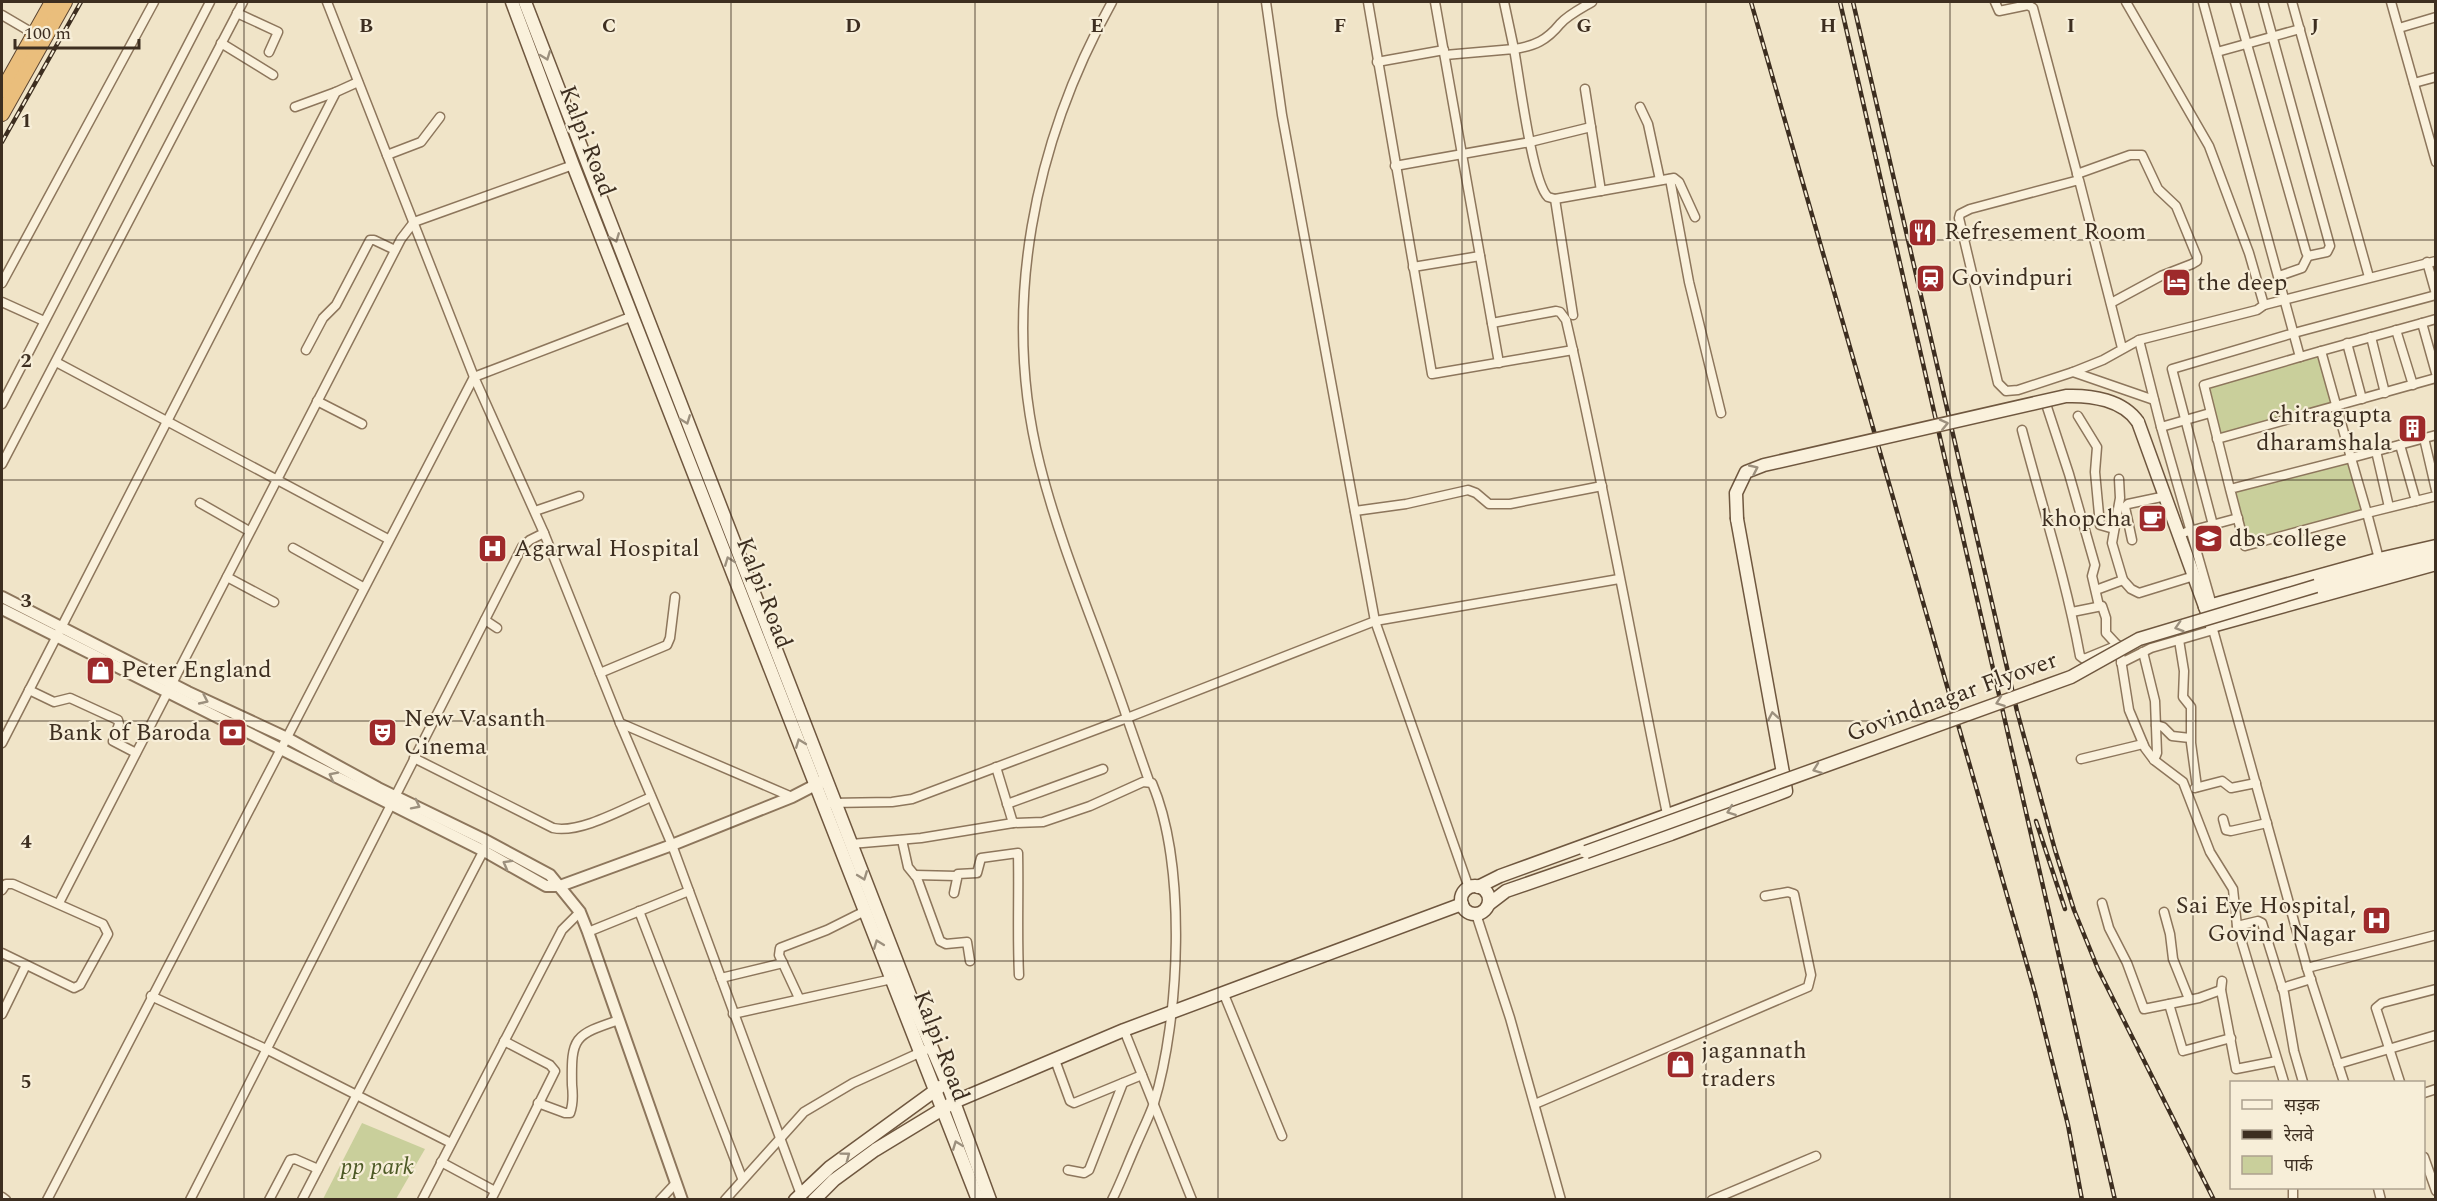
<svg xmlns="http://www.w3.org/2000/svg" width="2437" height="1201" font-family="Spectral,'Noto Sans Devanagari',serif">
	<rect width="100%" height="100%" fill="#f0e4c8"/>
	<g fill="#c9cf9b">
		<path d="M2319 356 2334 405 2220 436 2207 387Z"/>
		<path d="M2349 461 2365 511 2247 543 2234 492Z"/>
		<path d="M362 1123 425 1149 396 1199H323Z"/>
	</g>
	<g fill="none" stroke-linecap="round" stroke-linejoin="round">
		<defs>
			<g id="minor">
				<path d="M327 2 474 377 544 533 620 723 672 845 800 1192"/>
				<path d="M1266 2 1282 115 1375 621 1469 888"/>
				<path d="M1368 2 1432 374 1573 350"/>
				<path d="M1435 2 1499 363"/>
				<path d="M1504 2 1514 49C1535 46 1547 40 1560 24 1568 15 1582 8 1592 2"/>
				<path d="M1995 2 1999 11 2028 5 2033 8 2078 177"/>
				<path d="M2203 2 2300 357 2204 385 2230 489 2351 458 2367 513 2245 546 2230 489"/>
				<path d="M2235 2 2306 252 2308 256 2327 252 2330 246 2263 2"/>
				<path d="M2292 2 2369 277"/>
				<path d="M2391 2 2436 162"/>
				<path d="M237 13 278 32 269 52"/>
				<path d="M2 15 36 35"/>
				<path d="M2399 28 2436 17"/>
				<path d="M221 43 273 75"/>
				<path d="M2217 52 2300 29"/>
				<path d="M1445 55 1514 49C1519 75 1532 182 1548 197L1555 199 1674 178 1679 182 1695 217"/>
				<path d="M1377 62 1444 50"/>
				<path d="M2414 83 2436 77"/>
				<path d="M1585 89 1601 191"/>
				<path d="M295 107 336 92"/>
				<path d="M1640 107 1648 124 1660 180"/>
				<path d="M387 155 421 142 440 117"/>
				<path d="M1395 166 1530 142 1591 127"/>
				<path d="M2077 174 2130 155H2142L2158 189 2176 206 2197 257V261L2192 264 2161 276 2111 303"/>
				<path d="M1670 179 1689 282 1721 413"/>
				<path d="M1555 199 1573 315"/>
				<path d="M2427 262 2436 294"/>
				<path d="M1413 267 1480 256"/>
				<path d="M2279 276 2302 268 2308 256"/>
				<path d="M2 283 154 2"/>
				<path d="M2 302 44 321"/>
				<path d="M2264 305 2436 261"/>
				<path d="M2436 319 2422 323 2436 373"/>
				<path d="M1492 323 1556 311 1560 312 1566 320C1604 484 1633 650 1667 814"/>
				<path d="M2396 330 2413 385"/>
				<path d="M2371 337 2385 393"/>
				<path d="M2139 340 2161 427 2210 413"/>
				<path d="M2347 343 2362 399"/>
				<path d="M2122 348 2079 180 1970 209 1960 214 1959 218 1998 383 2006 391 2018 390 2073 372 2103 360 2139 340 2257 310 2264 305 2249 253 2209 146 2126 2"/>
				<path d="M306 350 323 318 336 305 370 240H374L395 250"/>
				<path d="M2321 351 2422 323"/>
				<path d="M2300 357 2321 351 2351 458 2436 435"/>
				<path d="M56 362 388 539"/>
				<path d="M2073 372 2154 400"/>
				<path d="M317 401 362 424"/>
				<path d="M2045 401 2069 474 2095 565 2092 576 2099 606"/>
				<path d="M2 404 210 2"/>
				<path d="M2078 416 2097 447 2095 472 2100 525 2114 529"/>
				<path d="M2161 427 2212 605"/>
				<path d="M2022 430C2042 506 2066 579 2080 656L2084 659 2118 645"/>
				<path d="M2424 438 2436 490"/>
				<path d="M2217 439 2436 378"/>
				<path d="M2400 445 2416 501"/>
				<path d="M2376 451 2389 507"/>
				<path d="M2 464 243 2"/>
				<path d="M200 503 249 531"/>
				<path d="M535 511 579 496"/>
				<path d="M1355 511 1406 504 1468 490 1476 493 1489 504H1510L1602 486"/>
				<path d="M2213 525 2172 369 2294 333 2436 295"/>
				<path d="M2186 532 2238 518"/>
				<path d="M2132 540 2125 507 2128 504 2166 496"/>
				<path d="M293 548 363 587"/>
				<path d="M2379 559 2367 513 2436 496"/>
				<path d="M227 577 274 602"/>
				<path d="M2123 580 2131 589 2139 593 2194 576"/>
				<path d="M2096 590 2123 580 2112 543 2120 498 2119 479"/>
				<path d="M2072 612 2102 606 2106 618V633L2119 647 2129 710 2145 748 2154 760 2183 782 2210 852 2233 889 2237 926 2284 1082"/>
				<path d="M485 620 497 628"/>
				<path d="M2212 626 2307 968 2344 1082"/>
				<path d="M2179 640 2184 671 2183 697 2191 707V743L2197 787"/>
				<path d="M2143 652 2155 701 2157 753 2154 760"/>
				<path d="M2121 663 2151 648 2213 630"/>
				<path d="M600 673 667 645 670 638 675 597"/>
				<path d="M29 690 54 702 70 698 118 720 119 724 113 741 136 753"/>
				<path d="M620 723 792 797"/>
				<path d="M2156 725 2163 727 2172 736 2190 738"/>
				<path d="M2 743 336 92 358 82"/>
				<path d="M414 758 553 828C580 834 625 808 651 797"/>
				<path d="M2081 759 2143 744"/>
				<path d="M996 767 1013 823"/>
				<path d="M1149 781 1127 718 1375 621 1619 579"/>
				<path d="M2195 788 2222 781 2231 788 2256 783"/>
				<path d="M830 803 892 802 912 799 1127 718C1099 634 1062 552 1040 465 1000 307 1034 142 1112 2"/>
				<path d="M1007 804 1103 769"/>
				<path d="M2223 819 2226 830 2231 831 2267 823"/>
				<path d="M902 840 908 867 917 878 940 941 946 944 967 942 970 961"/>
				<path d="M851 844 921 838 1013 823 1043 822 1090 806 1143 782 1152 783C1187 865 1180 1018 1154 1103 1149 1117 1142 1131 1136 1145 1128 1163 1121 1182 1112 1200"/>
				<path d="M915 875 957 876"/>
				<path d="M2 890 6 884H13L103 924 108 934 80 985 74 988 2 953"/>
				<path d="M954 893 958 874 977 873 981 858 1018 853C1019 894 1017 934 1019 975"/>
				<path d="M59 903 401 239 414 222 573 165"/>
				<path d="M2102 903 2109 928 2127 963 2144 1009 2199 998 2221 990"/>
				<path d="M639 911 742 1178"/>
				<path d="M2164 912 2170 934 2173 959 2189 999"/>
				<path d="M1476 914 1510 1018 1561 1200"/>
				<path d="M2237 926 2258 921 2262 923 2284 993 2294 1051 2303 1082"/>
				<path d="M588 932 689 891"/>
				<path d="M2307 968 2436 935"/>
				<path d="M721 978 783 963"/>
				<path d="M2222 981 2221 990 2236 1069 2277 1061"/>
				<path d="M2282 988 2311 979"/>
				<path d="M1223 992 1282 1136"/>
				<path d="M151 996 266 1049 451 1143"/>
				<path d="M799 998 779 955 780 948 827 930 865 911"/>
				<path d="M2169 1004 2183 1051 2231 1038"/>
				<path d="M2 1014 26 965"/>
				<path d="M733 1014 892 979"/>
				<path d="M1124 1030 1192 1200"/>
				<path d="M1055 1060 1070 1101 1074 1103 1142 1075"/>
				<path d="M2338 1064 2436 1035"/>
				<path d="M2400 1082 2376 1008 2382 1003 2436 989"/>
				<path d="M2424 1093 2436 1089"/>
				<path d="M538 1103 565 1113H570C573 1105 573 1094 572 1085 571 1037 574 1035 619 1020"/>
				<path d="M1535 1104 1808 987 1811 975 1794 894 1788 892 1765 896"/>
				<path d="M2424 1157 2436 1191"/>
				<path d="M441 1162 495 1191"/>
				<path d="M1068 1170 1084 1173 1089 1170 1123 1083"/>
				<path d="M2378 1188 2381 1200"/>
				<path d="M2 1197 6 1200"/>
				<path d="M47 1200 474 377 633 316"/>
				<path d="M190 1200 522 547 530 540 544 533"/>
				<path d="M269 1200 290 1160 295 1159 318 1169"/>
				<path d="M302 1200 486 846"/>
				<path d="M422 1200 562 930 580 912"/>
				<path d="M491 1200 555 1071 550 1065 504 1041"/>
				<path d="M660 1200 676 1183"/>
				<path d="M725 1200 804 1112 853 1083 930 1048"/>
				<path d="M1712 1200 1816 1156"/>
				<path d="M2293 1200V1188"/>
			</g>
			<g id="tertiary">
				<path d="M2 597 188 692 285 737 378 788 483 839 550 875 580 912 588 932 682 1200"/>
				<path d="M2 609 484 851 546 886H560L672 845 792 797 823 781"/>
			</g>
			<g id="secondary">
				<path d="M512 2 573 165 978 1200"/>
				<path d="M525 2 916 1011 947 1083 990 1200"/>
				<path d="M2138 422 2212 626 2436 564"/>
				<path d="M1737 519 1783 773"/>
				<path d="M2316 586 2436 555"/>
				<path d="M2205 607 2379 559 2436 546"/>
				<circle cx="1475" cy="900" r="14"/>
				<path d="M1478 887 1500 876 1783 773 1786 791 1671 834 1506 891 1489 904"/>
				<path d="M795 1200 830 1167 940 1087"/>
				<path d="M814 1200 834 1180 875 1150 954 1102 1124 1030 1462 904"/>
			</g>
			<g id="trunk">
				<path d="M2 91 52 2"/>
				<path d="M2 114 65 2"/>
			</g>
		</defs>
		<use href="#minor" stroke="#8d765c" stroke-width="11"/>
		<use href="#tertiary" stroke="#8d765c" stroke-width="14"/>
		<use href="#secondary" stroke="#6f573f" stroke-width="15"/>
		<use href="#trunk" stroke="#5b4430" stroke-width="16"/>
		<use href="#minor" stroke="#faf1dc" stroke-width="8"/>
		<use href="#tertiary" stroke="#faf1dc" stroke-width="10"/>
		<use href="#secondary" stroke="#faf1dc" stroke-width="12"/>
		<use href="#trunk" stroke="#eabe7c" stroke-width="14"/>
		<defs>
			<g id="rail">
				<path d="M1751 2 2035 993 2068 1125 2082 1200"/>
				<path d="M1840 2 2115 1200"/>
				<path d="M1853 2 2017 711 2055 850 2074 910 2098 969 2214 1200"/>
				<path d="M2 142 81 2"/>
				<path d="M2036 821 2065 909"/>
			</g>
		</defs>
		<use href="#rail" stroke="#3d2e20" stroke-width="4.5"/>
		<use href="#rail" stroke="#f7eed8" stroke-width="2" stroke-dasharray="7" stroke-linecap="butt"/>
		<defs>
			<g id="secondary-bridge">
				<path d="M1737 519 1736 493 1746 472 1764 465 2066 396C2092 395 2123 400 2138 422"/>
				<path d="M1586 852 2071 677 2139 639 2316 586"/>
			</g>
		</defs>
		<use href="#secondary-bridge" stroke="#6f573f" stroke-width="15" stroke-linecap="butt"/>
		<use href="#secondary-bridge" stroke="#faf1dc" stroke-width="12"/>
	</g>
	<defs><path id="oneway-chevron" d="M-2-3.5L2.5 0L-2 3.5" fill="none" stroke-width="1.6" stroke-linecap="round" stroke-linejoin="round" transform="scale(1.5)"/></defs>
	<g stroke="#9c907e">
		<use href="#oneway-chevron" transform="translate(546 56) rotate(69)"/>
		<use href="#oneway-chevron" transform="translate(615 238) rotate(69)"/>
		<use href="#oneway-chevron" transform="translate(686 420) rotate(69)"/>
		<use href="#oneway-chevron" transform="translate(1944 424) rotate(-13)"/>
		<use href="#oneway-chevron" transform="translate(1754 469) rotate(-25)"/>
		<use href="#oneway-chevron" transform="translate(729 561) rotate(-111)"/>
		<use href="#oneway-chevron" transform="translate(2179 627) rotate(163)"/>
		<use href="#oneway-chevron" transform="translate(204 700) rotate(25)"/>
		<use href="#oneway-chevron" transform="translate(2000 702) rotate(160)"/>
		<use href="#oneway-chevron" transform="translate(1773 716) rotate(-100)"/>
		<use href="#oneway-chevron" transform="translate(800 743) rotate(-111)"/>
		<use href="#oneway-chevron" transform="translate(1817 769) rotate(160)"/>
		<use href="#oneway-chevron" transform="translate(333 776) rotate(-153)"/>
		<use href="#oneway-chevron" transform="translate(416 805) rotate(27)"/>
		<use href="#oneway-chevron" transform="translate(1731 811) rotate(159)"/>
		<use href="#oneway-chevron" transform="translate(507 864) rotate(-151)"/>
		<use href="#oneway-chevron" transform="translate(863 876) rotate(69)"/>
		<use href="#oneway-chevron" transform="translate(878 944) rotate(-111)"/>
		<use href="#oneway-chevron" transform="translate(957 1145) rotate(-111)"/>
		<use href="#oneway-chevron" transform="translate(846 1156) rotate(-37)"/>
	</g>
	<path fill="none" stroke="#3d2e20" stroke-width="1.5" stroke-opacity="0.55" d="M244 2V1200M487 2V1200M731 2V1200M975 2V1200M1218 2V1200M1462 2V1200M1706 2V1200M1950 2V1200M2193 2V1200M2 240H2436M2 480H2436M2 721H2436M2 961H2436"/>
	<defs>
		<symbol id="restaurant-square" viewBox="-11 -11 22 22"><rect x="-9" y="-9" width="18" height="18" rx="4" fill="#9e2a2b" stroke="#f7eed8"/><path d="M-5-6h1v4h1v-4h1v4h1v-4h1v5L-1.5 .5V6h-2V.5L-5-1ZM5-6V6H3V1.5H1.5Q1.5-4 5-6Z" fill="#fff"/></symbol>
		<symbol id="station-square" viewBox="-11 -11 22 22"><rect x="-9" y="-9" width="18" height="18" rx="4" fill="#9e2a2b" stroke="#f7eed8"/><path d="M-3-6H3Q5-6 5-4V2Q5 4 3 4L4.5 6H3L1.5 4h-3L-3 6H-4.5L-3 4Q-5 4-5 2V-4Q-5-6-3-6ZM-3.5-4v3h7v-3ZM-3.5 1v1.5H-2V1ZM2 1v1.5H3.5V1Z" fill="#fff"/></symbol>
		<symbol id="hotel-square" viewBox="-11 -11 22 22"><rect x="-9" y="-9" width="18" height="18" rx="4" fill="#9e2a2b" stroke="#f7eed8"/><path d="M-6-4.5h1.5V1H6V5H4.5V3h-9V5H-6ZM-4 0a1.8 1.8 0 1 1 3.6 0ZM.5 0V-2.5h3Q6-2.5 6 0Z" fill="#fff"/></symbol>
		<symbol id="building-square" viewBox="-11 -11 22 22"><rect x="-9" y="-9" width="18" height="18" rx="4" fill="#9e2a2b" stroke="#f7eed8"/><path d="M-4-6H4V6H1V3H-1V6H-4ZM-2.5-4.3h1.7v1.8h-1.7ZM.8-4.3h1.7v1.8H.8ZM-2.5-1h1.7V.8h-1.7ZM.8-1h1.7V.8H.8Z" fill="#fff"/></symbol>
		<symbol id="cafe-square" viewBox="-11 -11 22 22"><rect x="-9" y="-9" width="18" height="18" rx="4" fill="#9e2a2b" stroke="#f7eed8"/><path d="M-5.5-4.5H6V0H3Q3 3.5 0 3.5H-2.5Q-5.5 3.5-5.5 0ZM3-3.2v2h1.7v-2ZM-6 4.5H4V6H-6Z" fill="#fff"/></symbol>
		<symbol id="school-square" viewBox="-11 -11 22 22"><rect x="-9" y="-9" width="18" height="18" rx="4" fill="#9e2a2b" stroke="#f7eed8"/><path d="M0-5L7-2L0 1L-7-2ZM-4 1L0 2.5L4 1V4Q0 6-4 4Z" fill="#fff"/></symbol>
		<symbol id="hospital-square" viewBox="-11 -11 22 22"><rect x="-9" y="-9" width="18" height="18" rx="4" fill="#9e2a2b" stroke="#f7eed8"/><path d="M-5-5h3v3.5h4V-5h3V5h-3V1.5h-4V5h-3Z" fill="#fff"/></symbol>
		<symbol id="shop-square" viewBox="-11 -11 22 22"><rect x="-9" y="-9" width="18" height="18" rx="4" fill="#9e2a2b" stroke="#f7eed8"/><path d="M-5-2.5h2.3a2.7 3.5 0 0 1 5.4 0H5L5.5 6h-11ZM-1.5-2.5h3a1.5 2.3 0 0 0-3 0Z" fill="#fff"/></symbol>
		<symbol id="bank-square" viewBox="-11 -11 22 22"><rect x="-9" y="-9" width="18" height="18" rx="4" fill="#9e2a2b" stroke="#f7eed8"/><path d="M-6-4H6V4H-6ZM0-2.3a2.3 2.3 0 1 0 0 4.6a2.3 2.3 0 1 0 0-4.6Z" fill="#fff"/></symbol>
		<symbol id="theatre-square" viewBox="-11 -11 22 22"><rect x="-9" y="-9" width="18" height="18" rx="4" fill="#9e2a2b" stroke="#f7eed8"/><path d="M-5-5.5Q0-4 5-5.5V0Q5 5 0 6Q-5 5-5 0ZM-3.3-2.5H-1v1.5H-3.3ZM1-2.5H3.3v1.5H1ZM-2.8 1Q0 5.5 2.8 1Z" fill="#fff"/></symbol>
	</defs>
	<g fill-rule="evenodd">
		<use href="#restaurant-square" x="1906" y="216" width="33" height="33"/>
		<use href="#station-square" x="1914" y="262" width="33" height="33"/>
		<use href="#hotel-square" x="2160" y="266" width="33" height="33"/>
		<use href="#building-square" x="2396" y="412" width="33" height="33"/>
		<use href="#cafe-square" x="2136" y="502" width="33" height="33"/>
		<use href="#school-square" x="2192" y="522" width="33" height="33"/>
		<use href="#hospital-square" x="476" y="532" width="33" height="33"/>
		<use href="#shop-square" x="84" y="654" width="33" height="33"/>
		<use href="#bank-square" x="216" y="716" width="33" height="33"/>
		<use href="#theatre-square" x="366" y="716" width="33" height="33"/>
		<use href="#hospital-square" x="2360" y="904" width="33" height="33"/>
		<use href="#shop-square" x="1664" y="1048" width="33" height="33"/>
	</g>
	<g text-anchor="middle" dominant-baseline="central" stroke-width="4.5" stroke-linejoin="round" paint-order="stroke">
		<g font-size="24" fill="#3d2e20" stroke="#f7eed8">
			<text transform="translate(587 141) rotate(69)">Kalpi Road</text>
			<text transform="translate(764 593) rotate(69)">Kalpi Road</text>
			<text transform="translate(1952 697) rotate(-20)">Govindnagar Flyover</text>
			<text transform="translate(941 1046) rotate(69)">Kalpi Road</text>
		</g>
		<g font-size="24" fill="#3d2e20" stroke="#f7eed8" text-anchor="start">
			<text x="1944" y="232">Refresement Room</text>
			<text x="1951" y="278">Govindpuri</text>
			<text x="2197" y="283">the deep</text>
			<text x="2392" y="415" text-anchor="end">chitragupta<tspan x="2392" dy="28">dharamshala</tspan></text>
			<text x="2132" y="519" text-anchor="end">khopcha</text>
			<text x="2229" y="539">dbs college</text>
			<text x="514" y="549">Agarwal Hospital</text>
			<text x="121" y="670">Peter England</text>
			<text x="404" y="719">New Vasanth<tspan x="404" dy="28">Cinema</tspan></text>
			<text x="211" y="733" text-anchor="end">Bank of Baroda</text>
			<text x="2356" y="906" text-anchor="end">Sai Eye Hospital,<tspan x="2356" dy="28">Govind Nagar</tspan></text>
			<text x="1701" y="1051">jagannath<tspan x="1701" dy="28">traders</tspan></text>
		</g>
		<g font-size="24" font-style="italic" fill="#4d5a26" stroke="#f7eed8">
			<text x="377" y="1167">pp park</text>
		</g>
	</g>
	<g font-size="20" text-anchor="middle" font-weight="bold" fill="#3d2e20" stroke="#f7eed8" stroke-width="4.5" stroke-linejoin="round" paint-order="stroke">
		<text x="366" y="32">B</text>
		<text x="609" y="32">C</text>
		<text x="853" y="32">D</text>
		<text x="1097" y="32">E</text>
		<text x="1340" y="32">F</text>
		<text x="1584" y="32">G</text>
		<text x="1828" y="32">H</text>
		<text x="2071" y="32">I</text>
		<text x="2315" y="32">J</text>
		<text x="26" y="127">1</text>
		<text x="26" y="367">2</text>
		<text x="26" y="607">3</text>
		<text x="26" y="848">4</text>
		<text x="26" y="1088">5</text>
	</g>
	<rect width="2437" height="1201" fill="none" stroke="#3d2e20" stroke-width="6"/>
	<rect x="2230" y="1081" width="195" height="108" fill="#f7eed8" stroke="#ada18e" stroke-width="1.5"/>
	<rect x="2242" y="1100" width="30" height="9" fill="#faf1dc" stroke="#ada18e" stroke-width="1.5"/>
	<text x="2284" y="1111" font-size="18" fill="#3d2e20">सड़क</text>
	<rect x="2242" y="1130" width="30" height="9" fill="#3d2e20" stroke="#ada18e" stroke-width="1.5"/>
	<text x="2284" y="1141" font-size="18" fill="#3d2e20">रेलवे</text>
	<rect x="2242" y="1156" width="30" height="18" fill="#c9cf9b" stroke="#ada18e" stroke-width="1.5"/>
	<text x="2284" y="1171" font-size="18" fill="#3d2e20">पार्क</text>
	<path d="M15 39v9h124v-9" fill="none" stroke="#3d2e20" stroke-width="3"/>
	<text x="24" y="39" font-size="18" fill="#3d2e20" stroke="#f7eed8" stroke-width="4.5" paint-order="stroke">100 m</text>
</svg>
